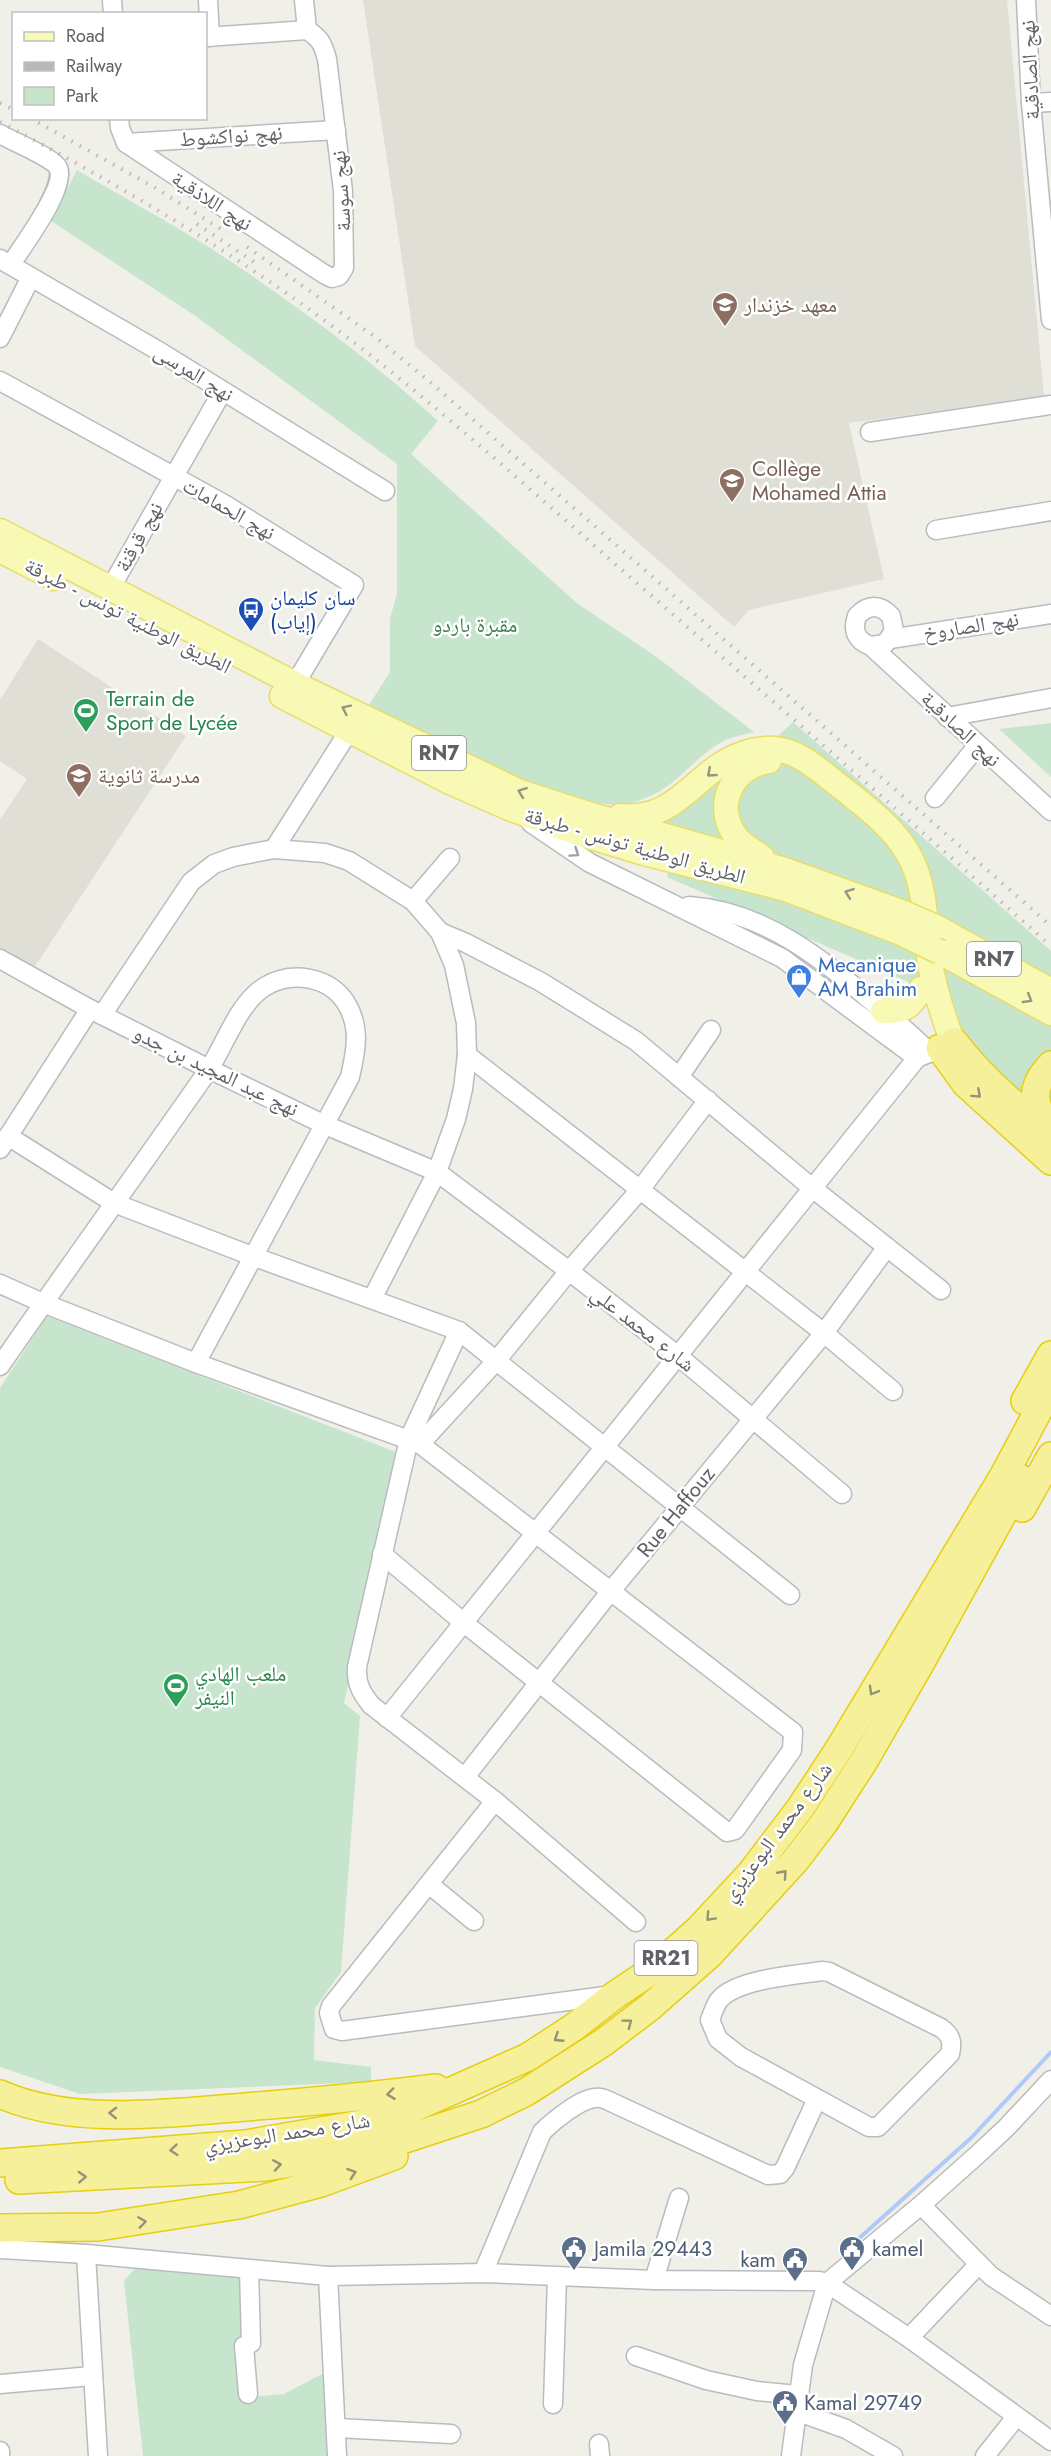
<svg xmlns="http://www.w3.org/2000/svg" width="1051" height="2456" font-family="Jost,'Noto Naskh Arabic',sans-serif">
	<rect width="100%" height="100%" fill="#f0f0e8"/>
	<g fill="#e0dfd6">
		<path d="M363 0H1007L1044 397 849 423 884 579 749 610 734 627 415 346Z"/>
		<path d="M38 639 186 736 32 971 0 952V820L27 779 0 761V700Z"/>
	</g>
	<g fill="#c7e5cd">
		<path d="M77 170C122 197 168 221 212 249 291 301 368 357 438 421L411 454 578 604 658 658 754 732C746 734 736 736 728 739 703 750 686 774 663 789 656 794 646 798 638 801 578 823 425 736 367 708L390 672V618L397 594V464L194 315 51 221Z"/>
		<path d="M793 722 1051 951V1126L969 1050 943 997 667 877 681 836 634 810 774 740Z"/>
		<path d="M1051 723V777L999 729Z"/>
		<path d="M47 1316 401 1454 344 1703 360 1716 341 1972 315 2008 314 2060 371 2067V2082L80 2094 0 2067V1388Z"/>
		<path d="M136 2267 246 2276 241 2398 284 2394 324 2373 329 2456H143L124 2281Z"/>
	</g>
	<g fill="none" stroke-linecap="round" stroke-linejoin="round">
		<path stroke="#afcaf9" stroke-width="4" d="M846 2250 971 2138 1051 2052"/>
		<defs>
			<g id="minor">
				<path d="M112 0 113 14"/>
				<path d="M208 0 210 37"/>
				<path d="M304 0 307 30"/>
				<path d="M1026 0 1031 103 1051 320"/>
				<path d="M1031 103 1051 102"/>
				<path d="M119 118 120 128 126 143"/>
				<path d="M0 134C12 141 49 156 57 166 70 183 22 247 11 264"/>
				<path d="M126 143 324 274 332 278 339 276 344 268 343 191 327 59C323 44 320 38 307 30L206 37"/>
				<path d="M126 143 336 130"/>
				<path d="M0 259 157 350 385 491"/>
				<path d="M0 338 31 277"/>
				<path d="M0 381 224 504 354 585 295 684"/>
				<path d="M870 432 1051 405"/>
				<path d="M936 530 1051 511"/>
				<path d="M110 589 222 392"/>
				<path d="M890 639 1051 614"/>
				<path d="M871 646 885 644 894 631 891 616C880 604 868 604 857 616 852 630 856 641 871 646L1051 811"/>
				<path d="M947 717 1051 698"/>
				<path d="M935 798 978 745"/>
				<path d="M531 823 590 863 782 958 917 1058"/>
				<path d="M274 849 349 731"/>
				<path d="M413 901 450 858"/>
				<path d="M689 906C766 911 826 962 882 1010 899 1024 915 1038 930 1053"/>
				<path d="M440 932 466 943 541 982 636 1041 811 1187 941 1290"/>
				<path d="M0 959 90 1009 209 1069 323 1124 437 1172 569 1271 677 1355 842 1494"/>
				<path d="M102 1015 191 882 214 864 233 857 274 849 325 853 349 861 413 901 440 932 454 965 466 1023 467 1055 463 1089 456 1119 437 1172 372 1299"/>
				<path d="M467 1055 824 1333 893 1391"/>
				<path d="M679 1077 711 1030"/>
				<path d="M8 1136 114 1203 252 1256 459 1331 790 1595"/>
				<path d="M0 1149 90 1009"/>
				<path d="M0 1284 43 1303 196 1363 420 1444 793 1732 792 1750 735 1830 727 1832 464 1623 382 1554"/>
				<path d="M459 1331 409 1439 357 1667C356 1684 361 1692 371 1705L495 1801 636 1922"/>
				<path d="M0 1366C68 1267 139 1170 207 1072 225 1046 238 1002 266 986 292 971 329 976 346 1003 361 1027 356 1051 350 1077L196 1363"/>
				<path d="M420 1444 496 1361 569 1271 639 1191 708 1100"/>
				<path d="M387 1718 917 1058 940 1048 950 1042"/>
				<path d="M465 1777 610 1592 824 1333 887 1247"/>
				<path d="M495 1801 331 2006 329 2013 334 2029 342 2031 613 1995"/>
				<path d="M430 1885 474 1921"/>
				<path d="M823 1971 829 1972 941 2028C951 2035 953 2042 950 2054L878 2127H869L741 2057 718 2039 710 2020C713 2013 715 2004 720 1999 738 1979 796 1975 823 1971Z"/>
				<path d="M921 2205 991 2276 1051 2316"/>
				<path d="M0 2249 86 2254 328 2276 483 2273 654 2280 819 2281 827 2283 909 2338 1051 2441"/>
				<path d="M86 2254 98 2456"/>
				<path d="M483 2273 542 2132C553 2121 580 2099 595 2098 600 2097 605 2099 609 2101L768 2175 780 2174 785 2168 817 2099"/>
				<path d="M328 2276 337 2456"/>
				<path d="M654 2280 679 2198"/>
				<path d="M909 2338 979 2264"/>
				<path d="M636 2356 706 2380 757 2391 798 2395"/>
				<path d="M0 2384 92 2376"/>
				<path d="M248 2394 244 2346 251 2343 249 2269"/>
				<path d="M553 2404 557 2277"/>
				<path d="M796 2411 846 2429 893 2456"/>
				<path d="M337 2428 451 2434"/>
				<path d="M599 2444 600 2456"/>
				<path d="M0 2451V2456"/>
				<path d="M791 2456 803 2365 827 2283 921 2205 977 2155 1006 2128 1051 2080"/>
				<path d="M985 2456 1016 2417"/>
			</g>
			<g id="major">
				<path d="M0 531 295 684 520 792 585 813 785 870 904 913"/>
				<path d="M0 550 54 578"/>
				<path d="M282 696 450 782 509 808 575 832 644 853 786 889 901 933"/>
				<path d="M620 816C679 822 695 770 742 754 781 740 802 756 832 780 859 802 892 824 909 855 926 885 925 924 929 957 933 986 942 1013 952 1040"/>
				<path d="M762 857C752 850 740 845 734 834 714 802 734 766 769 761"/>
				<path d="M936 927 1051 991"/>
				<path d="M940 952 1051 1013"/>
				<path d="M883 1011C905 1011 910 1008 921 989"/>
			</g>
			<g id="highway">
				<path d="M954 1042C980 1076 1016 1108 1051 1134"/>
				<path d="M940 1048 966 1084 1051 1161"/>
				<path d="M1047 1128C1033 1102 1029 1088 1051 1065"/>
				<path d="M1025 1401 1051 1355"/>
				<path d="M1022 1508 1051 1456"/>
				<path d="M0 2094C72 2126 168 2113 245 2107 309 2102 372 2096 436 2088"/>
				<path d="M0 2163 245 2144 361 2124 411 2109 528 2057 574 2027 615 1995 654 1969 699 1929 751 1873 801 1807 839 1749 1004 1475 1051 1387"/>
				<path d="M19 2180 266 2167 340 2155 405 2139 481 2114 526 2092 604 2042 650 2007 710 1954 795 1861 824 1823 864 1761 920 1664 1022 1479"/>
				<path d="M0 2228 98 2227 239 2205 321 2183 394 2156"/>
			</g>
		</defs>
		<use href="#minor" stroke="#babbc0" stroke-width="21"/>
		<use href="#major" stroke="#e8dd69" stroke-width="27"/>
		<use href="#highway" stroke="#e6ce11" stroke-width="30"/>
		<use href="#minor" stroke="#fff" stroke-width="18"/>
		<use href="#major" stroke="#f7f9b4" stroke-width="24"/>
		<use href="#highway" stroke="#f5f099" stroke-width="27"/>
		<g stroke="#b7b8b8" stroke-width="4" stroke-dasharray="1.5 8" stroke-linecap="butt">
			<path d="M0 103 14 110"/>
			<path d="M30 118 154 187 227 233"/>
			<path d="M0 122C127 189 252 263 365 351 462 427 553 510 646 591 782 709 917 827 1051 946"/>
			<path d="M197 224 254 262"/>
			<path d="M247 247 374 336 430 382 1051 926"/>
		</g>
		<defs>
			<g id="major-bridge">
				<path d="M904 913 936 927"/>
				<path d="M901 933 940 952"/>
			</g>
		</defs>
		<use href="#major-bridge" stroke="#e8dd69" stroke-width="27" stroke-linecap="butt"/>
		<use href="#major-bridge" stroke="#f7f9b4" stroke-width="24"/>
	</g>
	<defs><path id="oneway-chevron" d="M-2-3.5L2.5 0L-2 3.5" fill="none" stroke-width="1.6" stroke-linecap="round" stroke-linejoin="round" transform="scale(1.5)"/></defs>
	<g stroke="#949682">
		<use href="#oneway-chevron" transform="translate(346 709) rotate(-154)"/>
		<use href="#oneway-chevron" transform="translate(711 773) rotate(139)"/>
		<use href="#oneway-chevron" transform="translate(522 792) rotate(-159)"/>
		<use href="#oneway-chevron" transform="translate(849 893) rotate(-160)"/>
		<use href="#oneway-chevron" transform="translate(1028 999) rotate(31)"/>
	</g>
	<use stroke="#9fa0a4" href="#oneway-chevron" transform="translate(575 853) rotate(34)"/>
	<g stroke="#949378">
		<use href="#oneway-chevron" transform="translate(977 1094) rotate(42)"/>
		<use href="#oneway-chevron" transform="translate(873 1691) rotate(120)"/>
		<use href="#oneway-chevron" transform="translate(783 1874) rotate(-48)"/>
		<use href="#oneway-chevron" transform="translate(710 1917) rotate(133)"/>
		<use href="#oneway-chevron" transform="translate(628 2023) rotate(-37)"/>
		<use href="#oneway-chevron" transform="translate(558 2038) rotate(147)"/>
		<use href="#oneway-chevron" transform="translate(391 2094) rotate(173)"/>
		<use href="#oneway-chevron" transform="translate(113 2113) rotate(-179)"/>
		<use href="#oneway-chevron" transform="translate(174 2150) rotate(175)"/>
		<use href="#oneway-chevron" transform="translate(277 2165) rotate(-9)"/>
		<use href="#oneway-chevron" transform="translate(352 2173) rotate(-19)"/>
		<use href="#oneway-chevron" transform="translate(82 2177) rotate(-3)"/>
		<use href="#oneway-chevron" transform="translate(142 2222) rotate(-8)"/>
	</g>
	<defs>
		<symbol id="school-pin" viewBox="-11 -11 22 30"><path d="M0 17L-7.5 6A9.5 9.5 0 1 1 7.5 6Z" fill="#8d6e63" stroke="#fff"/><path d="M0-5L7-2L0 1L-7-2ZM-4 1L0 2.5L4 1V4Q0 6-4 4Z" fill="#fff"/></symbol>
		<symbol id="bus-pin" viewBox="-11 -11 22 30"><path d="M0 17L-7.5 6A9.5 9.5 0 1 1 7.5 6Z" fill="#1a4fb4" stroke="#fff"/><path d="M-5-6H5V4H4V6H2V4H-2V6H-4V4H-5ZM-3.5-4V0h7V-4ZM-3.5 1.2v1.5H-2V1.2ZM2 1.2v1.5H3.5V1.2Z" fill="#fff"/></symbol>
		<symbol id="stadium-pin" viewBox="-11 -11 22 30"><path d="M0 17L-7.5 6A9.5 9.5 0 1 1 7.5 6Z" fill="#2e9e5b" stroke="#fff"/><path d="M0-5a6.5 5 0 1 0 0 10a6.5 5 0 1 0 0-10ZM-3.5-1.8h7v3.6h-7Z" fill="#fff"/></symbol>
		<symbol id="shop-pin" viewBox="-11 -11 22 30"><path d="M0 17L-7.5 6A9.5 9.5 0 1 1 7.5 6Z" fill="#3f7fe0" stroke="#fff"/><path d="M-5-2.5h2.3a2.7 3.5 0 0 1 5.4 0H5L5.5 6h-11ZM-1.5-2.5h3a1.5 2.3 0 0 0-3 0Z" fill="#fff"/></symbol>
		<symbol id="civic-pin" viewBox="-11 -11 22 30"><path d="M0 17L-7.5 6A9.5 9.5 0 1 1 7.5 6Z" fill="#5c6f8a" stroke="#fff"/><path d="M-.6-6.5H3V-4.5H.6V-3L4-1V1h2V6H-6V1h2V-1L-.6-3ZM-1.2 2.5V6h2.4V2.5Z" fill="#fff"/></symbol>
	</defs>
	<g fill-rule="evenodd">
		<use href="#school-pin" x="710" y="290" width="30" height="40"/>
		<use href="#school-pin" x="717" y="466" width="30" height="40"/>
		<use href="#bus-pin" x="236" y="595" width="30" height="40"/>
		<use href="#stadium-pin" x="71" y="696" width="30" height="40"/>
		<use href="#school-pin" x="64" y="761" width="30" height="40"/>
		<use href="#shop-pin" x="784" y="962" width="30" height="40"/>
		<use href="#stadium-pin" x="161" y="1671" width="30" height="40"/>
		<use href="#civic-pin" x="559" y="2234" width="30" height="40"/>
		<use href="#civic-pin" x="837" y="2234" width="30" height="40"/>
		<use href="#civic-pin" x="780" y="2245" width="30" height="40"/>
		<use href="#civic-pin" x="770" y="2388" width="30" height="40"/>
	</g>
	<g text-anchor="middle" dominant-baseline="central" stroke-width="5" stroke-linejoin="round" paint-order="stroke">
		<g fill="#fff" stroke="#8f9095" stroke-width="1.5">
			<rect x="412" y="736" width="54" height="34" rx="4.5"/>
			<rect x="967" y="942" width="54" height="34" rx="4.5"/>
			<rect x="634.5" y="1941" width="63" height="34" rx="4.5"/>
		</g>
		<g font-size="20" font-weight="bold" fill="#5f6167">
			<text x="439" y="753">RN7</text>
			<text x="994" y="959">RN7</text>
			<text x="666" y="1958">RR21</text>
		</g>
		<g font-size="21" fill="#5f6167" stroke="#fff">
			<text transform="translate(1030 70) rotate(-93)">نهج الصادقية</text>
			<text transform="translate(231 136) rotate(-4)">نهج نواكشوط</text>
			<text transform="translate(341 191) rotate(-94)">نهج سوسة</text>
			<text transform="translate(212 201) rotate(33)">نهج اللاذقية</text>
			<text transform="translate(194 373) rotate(32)">نهج المرسى</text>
			<text transform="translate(229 509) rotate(30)">نهج الحمامات</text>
			<text transform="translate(139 537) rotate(-61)">نهج قرقنة</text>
			<text transform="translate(128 616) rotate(27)">الطريق الوطنية تونس - طبرقة</text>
			<text transform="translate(971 626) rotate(-9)">نهج الصاروخ</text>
			<text transform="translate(961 729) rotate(43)">نهج الصادقية</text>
			<text transform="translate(635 846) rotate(16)">الطريق الوطنية تونس - طبرقة</text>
			<text transform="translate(216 1071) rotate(26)">نهج عبد المجيد بن جدو</text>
			<text transform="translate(643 1329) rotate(38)">شارع محمد علي</text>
			<text transform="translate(676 1512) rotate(-51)">Rue Haffouz</text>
			<text transform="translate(777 1832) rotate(-53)">شارع محمد البوعزيزي</text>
			<text transform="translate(287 2133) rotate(-9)">شارع محمد البوعزيزي</text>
		</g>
		<g font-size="21" fill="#785e54" stroke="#fff" text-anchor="start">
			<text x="744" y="305">معهد خزندار</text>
			<text x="752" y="469">Collège<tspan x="752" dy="24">Mohamed Attia</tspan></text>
			<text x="98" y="776">مدرسة ثانوية</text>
		</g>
		<g font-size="21" fill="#164399" stroke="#fff" text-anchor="start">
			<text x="270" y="598">سان كليمان<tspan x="270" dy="24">(إياب)</tspan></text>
		</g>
		<g font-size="21" fill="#3c814d" stroke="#fff">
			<text x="475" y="625">مقبرة باردو</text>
		</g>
		<g font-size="21" fill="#27864d" stroke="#fff" text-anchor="start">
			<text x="106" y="699">Terrain de<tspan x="106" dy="24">Sport de Lycée</tspan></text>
			<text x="195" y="1674">ملعب الهادي<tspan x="195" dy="24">النيفر</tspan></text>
		</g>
		<g font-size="21" fill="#366cbe" stroke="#fff" text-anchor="start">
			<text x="818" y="965">Mecanique<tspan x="818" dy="24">AM Brahim</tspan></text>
		</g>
		<g font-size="21" fill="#4e5e75" stroke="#fff" text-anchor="start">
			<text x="594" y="2249">Jamila 29443</text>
			<text x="872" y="2249">kamel</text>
			<text x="776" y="2260" text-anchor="end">kam</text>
			<text x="804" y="2403">Kamal 29749</text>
		</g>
	</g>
	<rect x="12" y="12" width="195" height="108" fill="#ffffff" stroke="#bfc0c2" stroke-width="1.5"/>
	<rect x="24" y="32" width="30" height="9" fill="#f7f9b4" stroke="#bfc0c2" stroke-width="1.5"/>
	<text x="66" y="42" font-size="18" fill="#5f6167">Road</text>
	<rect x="24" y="62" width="30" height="9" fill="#b7b8b8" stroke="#bfc0c2" stroke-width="1.5"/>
	<text x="66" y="72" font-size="18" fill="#5f6167">Railway</text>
	<rect x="24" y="87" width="30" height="18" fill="#c7e5cd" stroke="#bfc0c2" stroke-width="1.5"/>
	<text x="66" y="102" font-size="18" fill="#5f6167">Park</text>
</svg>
